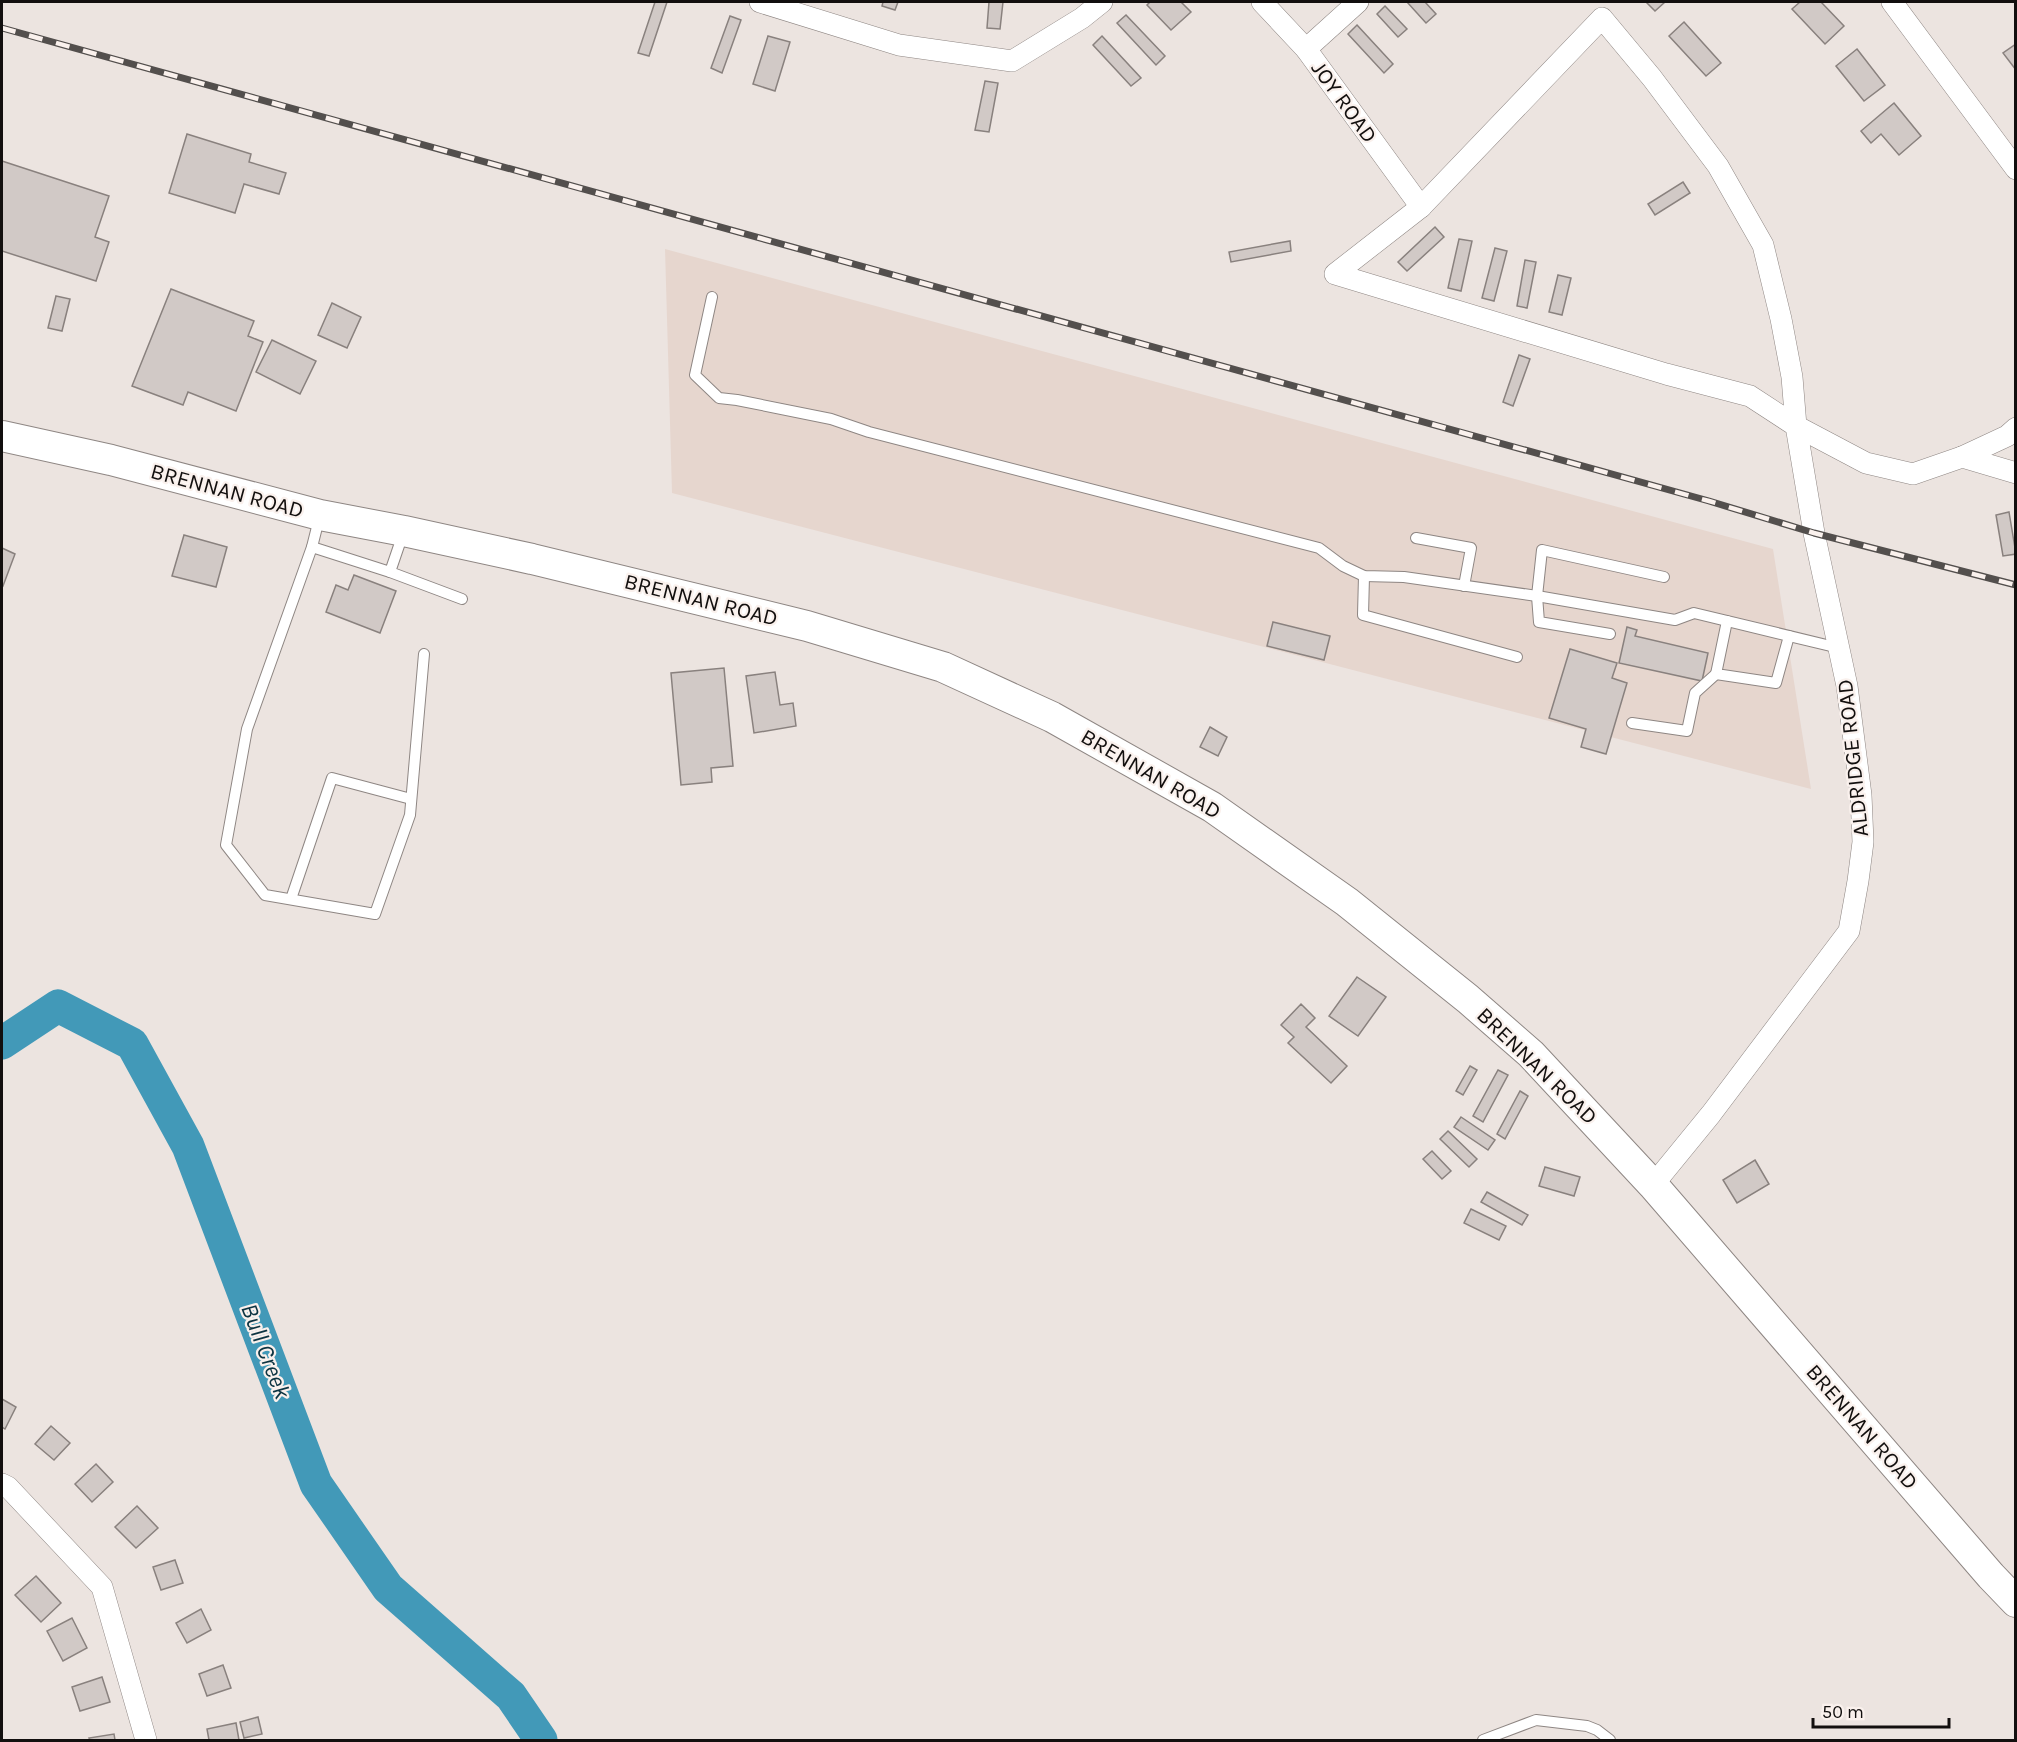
<svg xmlns="http://www.w3.org/2000/svg" width="2017" height="1742" font-family="Karla,sans-serif">
	<rect width="100%" height="100%" fill="#ece4e0"/>
	<path fill="#e6d6ce" d="M665 249 1773 549 1811 789 672 493Z"/>
	<g fill="none" stroke-linecap="round" stroke-linejoin="round">
		<path stroke="#4299b8" stroke-width="33" d="M2 1043 58 1006 132 1044 188 1146 316 1484 388 1588 511 1696 541 1740"/>
	</g>
	<g fill="#d1c9c6" stroke="#89817e" stroke-width="1.5">
		<path d="M655 2H667L649 56 638 53Z"/>
		<path d="M883 2H898L895 10 882 6Z"/>
		<path d="M989 2H1003L1000 29 987 28Z"/>
		<path d="M1150 2H1181L1191 12 1171 30 1147 5Z"/>
		<path d="M1407 2H1425L1436 14 1426 23Z"/>
		<path d="M1646 2H1665L1655 11Z"/>
		<path d="M1800 2H1821L1844 26 1825 44 1792 9Z"/>
		<path d="M1385 6 1407 29 1398 37 1377 14Z"/>
		<path d="M1126 15 1165 56 1156 65 1117 23Z"/>
		<path d="M730 16 741 20 722 73 711 68Z"/>
		<path d="M1684 22 1721 63 1706 76 1669 36Z"/>
		<path d="M1357 25 1393 64 1384 73 1348 34Z"/>
		<path d="M768 36 790 42 775 91 753 84Z"/>
		<path d="M1102 36 1141 78 1131 86 1093 45Z"/>
		<path d="M2016 44V70L2003 53Z"/>
		<path d="M1857 49 1885 85 1864 101 1836 66Z"/>
		<path d="M985 81 998 83 989 132 975 130Z"/>
		<path d="M1894 103 1921 136 1899 155 1881 134 1871 143 1861 131Z"/>
		<path d="M187 134 251 154 249 162 286 173 279 194 244 184 235 213 169 193Z"/>
		<path d="M2 161 109 196 95 237 109 242 96 281 2 251Z"/>
		<path d="M1683 182 1690 193 1655 215 1648 204Z"/>
		<path d="M1435 227 1444 237 1407 271 1398 262Z"/>
		<path d="M1459 239 1472 241 1461 291 1448 288Z"/>
		<path d="M1290 241 1291 251 1231 262 1229 252Z"/>
		<path d="M1495 248 1507 251 1494 301 1482 298Z"/>
		<path d="M1525 260 1536 262 1527 308 1517 306Z"/>
		<path d="M1558 275 1571 278 1562 315 1549 312Z"/>
		<path d="M171 289 254 321 248 336 263 342 236 411 188 392 183 405 132 386Z"/>
		<path d="M56 296 70 299 62 331 48 328Z"/>
		<path d="M332 303 361 317 347 348 318 335Z"/>
		<path d="M272 340 316 361 300 394 256 372Z"/>
		<path d="M1519 355 1530 359 1513 406 1503 402Z"/>
		<path d="M2009 512 2016 554 2003 556 1996 515Z"/>
		<path d="M184 535 227 547 216 587 172 576Z"/>
		<path d="M2 548 15 554 3 586 2 585Z"/>
		<path d="M354 575 396 591 380 633 326 612 336 585 348 590Z"/>
		<path d="M1273 622 1330 636 1324 660 1267 646Z"/>
		<path d="M1627 627 1637 630 1635 636 1708 653 1702 681 1619 663Z"/>
		<path d="M1570 649 1617 663 1612 678 1627 683 1606 754 1581 747 1586 729 1549 718Z"/>
		<path d="M724 668 733 766 711 768 712 782 681 785 671 673Z"/>
		<path d="M775 672 780 705 793 703 796 726 754 733 746 676Z"/>
		<path d="M1210 727 1227 737 1218 756 1200 747Z"/>
		<path d="M1357 977 1386 997 1358 1036 1329 1016Z"/>
		<path d="M1301 1004 1315 1018 1306 1027 1347 1066 1331 1083 1288 1043 1294 1037 1281 1025Z"/>
		<path d="M1470 1066 1477 1070 1463 1095 1456 1091Z"/>
		<path d="M1498 1070 1508 1075 1483 1122 1473 1116Z"/>
		<path d="M1520 1091 1528 1096 1505 1139 1497 1134Z"/>
		<path d="M1461 1117 1495 1140 1488 1150 1454 1127Z"/>
		<path d="M1448 1131 1477 1159 1469 1167 1440 1139Z"/>
		<path d="M1432 1151 1451 1171 1442 1179 1423 1159Z"/>
		<path d="M1755 1160 1769 1184 1737 1203 1723 1180Z"/>
		<path d="M1545 1167 1580 1177 1574 1196 1539 1186Z"/>
		<path d="M1487 1192 1528 1215 1522 1225 1481 1202Z"/>
		<path d="M1471 1209 1506 1226 1499 1240 1464 1223Z"/>
		<path d="M2 1399 16 1407 5 1429 2 1427Z"/>
		<path d="M51 1426 70 1443 54 1460 35 1444Z"/>
		<path d="M96 1464 113 1482 92 1502 75 1484Z"/>
		<path d="M137 1506 158 1528 136 1548 115 1527Z"/>
		<path d="M175 1560 183 1583 161 1590 153 1567Z"/>
		<path d="M36 1576 61 1603 41 1622 15 1595Z"/>
		<path d="M201 1609 211 1630 187 1643 176 1623Z"/>
		<path d="M72 1618 87 1648 63 1661 47 1631Z"/>
		<path d="M223 1665 231 1688 207 1696 199 1674Z"/>
		<path d="M102 1677 110 1702 80 1711 72 1687Z"/>
		<path d="M258 1717 262 1734 244 1738 240 1722Z"/>
		<path d="M236 1723 239 1740H209L207 1729Z"/>
		<path d="M114 1734 115 1740H90L89 1738Z"/>
	</g>
	<g fill="none" stroke-linecap="round" stroke-linejoin="round">
		<defs>
			<g id="lane">
				<path d="M712 297 695 375 719 398 737 400 831 419 869 432 1319 548 1343 566 1364 576 1404 577 1537 596 1675 620 1694 613 1839 648"/>
				<path d="M320 515 312 547 247 729 226 845 265 895 375 914 410 815 424 654"/>
				<path d="M403 534 390 572 462 599"/>
				<path d="M1416 538 1471 548 1464 586"/>
				<path d="M312 547 390 572"/>
				<path d="M1364 576 1363 615 1517 657"/>
				<path d="M1727 621 1716 674 1776 683 1789 636"/>
				<path d="M1610 634 1539 622 1537 596 1542 550 1664 577"/>
				<path d="M1632 723 1687 731 1695 693 1716 674"/>
				<path d="M291 899 332 778 411 799"/>
				<path d="M1483 1740 1536 1720 1587 1726 1597 1730 1610 1740"/>
			</g>
			<g id="street">
				<path d="M760 2 899 45 1012 61 1082 18 1102 2"/>
				<path d="M1262 2 1306 49 1421 207"/>
				<path d="M1892 2 2016 169"/>
				<path d="M1306 49 1358 2"/>
				<path d="M1962 457 2007 436 2016 428"/>
				<path d="M1653 1185 1711 1114 1849 931 1858 881 1863 842 1861 795 1847 686 1814 533 1796 426 1792 377 1781 319 1763 245 1718 166 1652 78 1602 18 1421 207 1335 274 1666 374 1750 396 1796 426 1866 463 1913 474 1962 457 2016 473"/>
				<path d="M2 1484 8 1487 102 1587 146 1740"/>
			</g>
			<path id="secondary" d="M2 436 111 460 320 515 404 531 532 559 807 626 943 667 1052 717 1212 807 1347 902 1468 999 1531 1054 1653 1185 1991 1576 2016 1602"/>
		</defs>
		<use href="#lane" stroke="#8e8683" stroke-width="12"/>
		<use href="#street" stroke="#8e8683" stroke-width="22"/>
		<use href="#secondary" stroke="#8e8683" stroke-width="32"/>
		<use href="#lane" stroke="#fff" stroke-width="10"/>
		<use href="#street" stroke="#fff" stroke-width="21"/>
		<use href="#secondary" stroke="#fff" stroke-width="30"/>
		<defs>
			<path id="rail" d="M2 28 1709 501 1814 533 2016 585"/>
		</defs>
		<use href="#rail" stroke="#534f4d" stroke-width="7"/>
		<use href="#rail" stroke="#faf1ed" stroke-width="4.5" stroke-dasharray="14" stroke-linecap="butt"/>
	</g>
	<g text-anchor="middle" dominant-baseline="central" stroke-width="4.5" stroke-linejoin="round" paint-order="stroke">
		<g font-size="22" fill="#120f0e" stroke="#faf1ed">
			<text transform="translate(1344 102) rotate(54)">JOY ROAD</text>
			<text transform="translate(227 491) rotate(15)">BRENNAN ROAD</text>
			<text transform="translate(701 600) rotate(14)">BRENNAN ROAD</text>
			<text transform="translate(1853 758) rotate(-96)">ALDRIDGE ROAD</text>
			<text transform="translate(1151 774) rotate(30)">BRENNAN ROAD</text>
			<text transform="translate(1537 1066) rotate(44)">BRENNAN ROAD</text>
			<text transform="translate(1862 1427) rotate(49)">BRENNAN ROAD</text>
		</g>
		<g font-size="24" font-style="italic" fill="#0c3442" stroke="#faf1ed">
			<text transform="translate(266 1351) rotate(69)">Bull Creek</text>
		</g>
	</g>
	<rect width="2017" height="1742" fill="none" stroke="#120f0e" stroke-width="6"/>
	<path d="M1813 1718v9h136v-9" fill="none" stroke="#120f0e" stroke-width="3"/>
	<text x="1822" y="1718" font-size="18" fill="#120f0e" stroke="#faf1ed" stroke-width="4.5" paint-order="stroke">50 m</text>
</svg>
